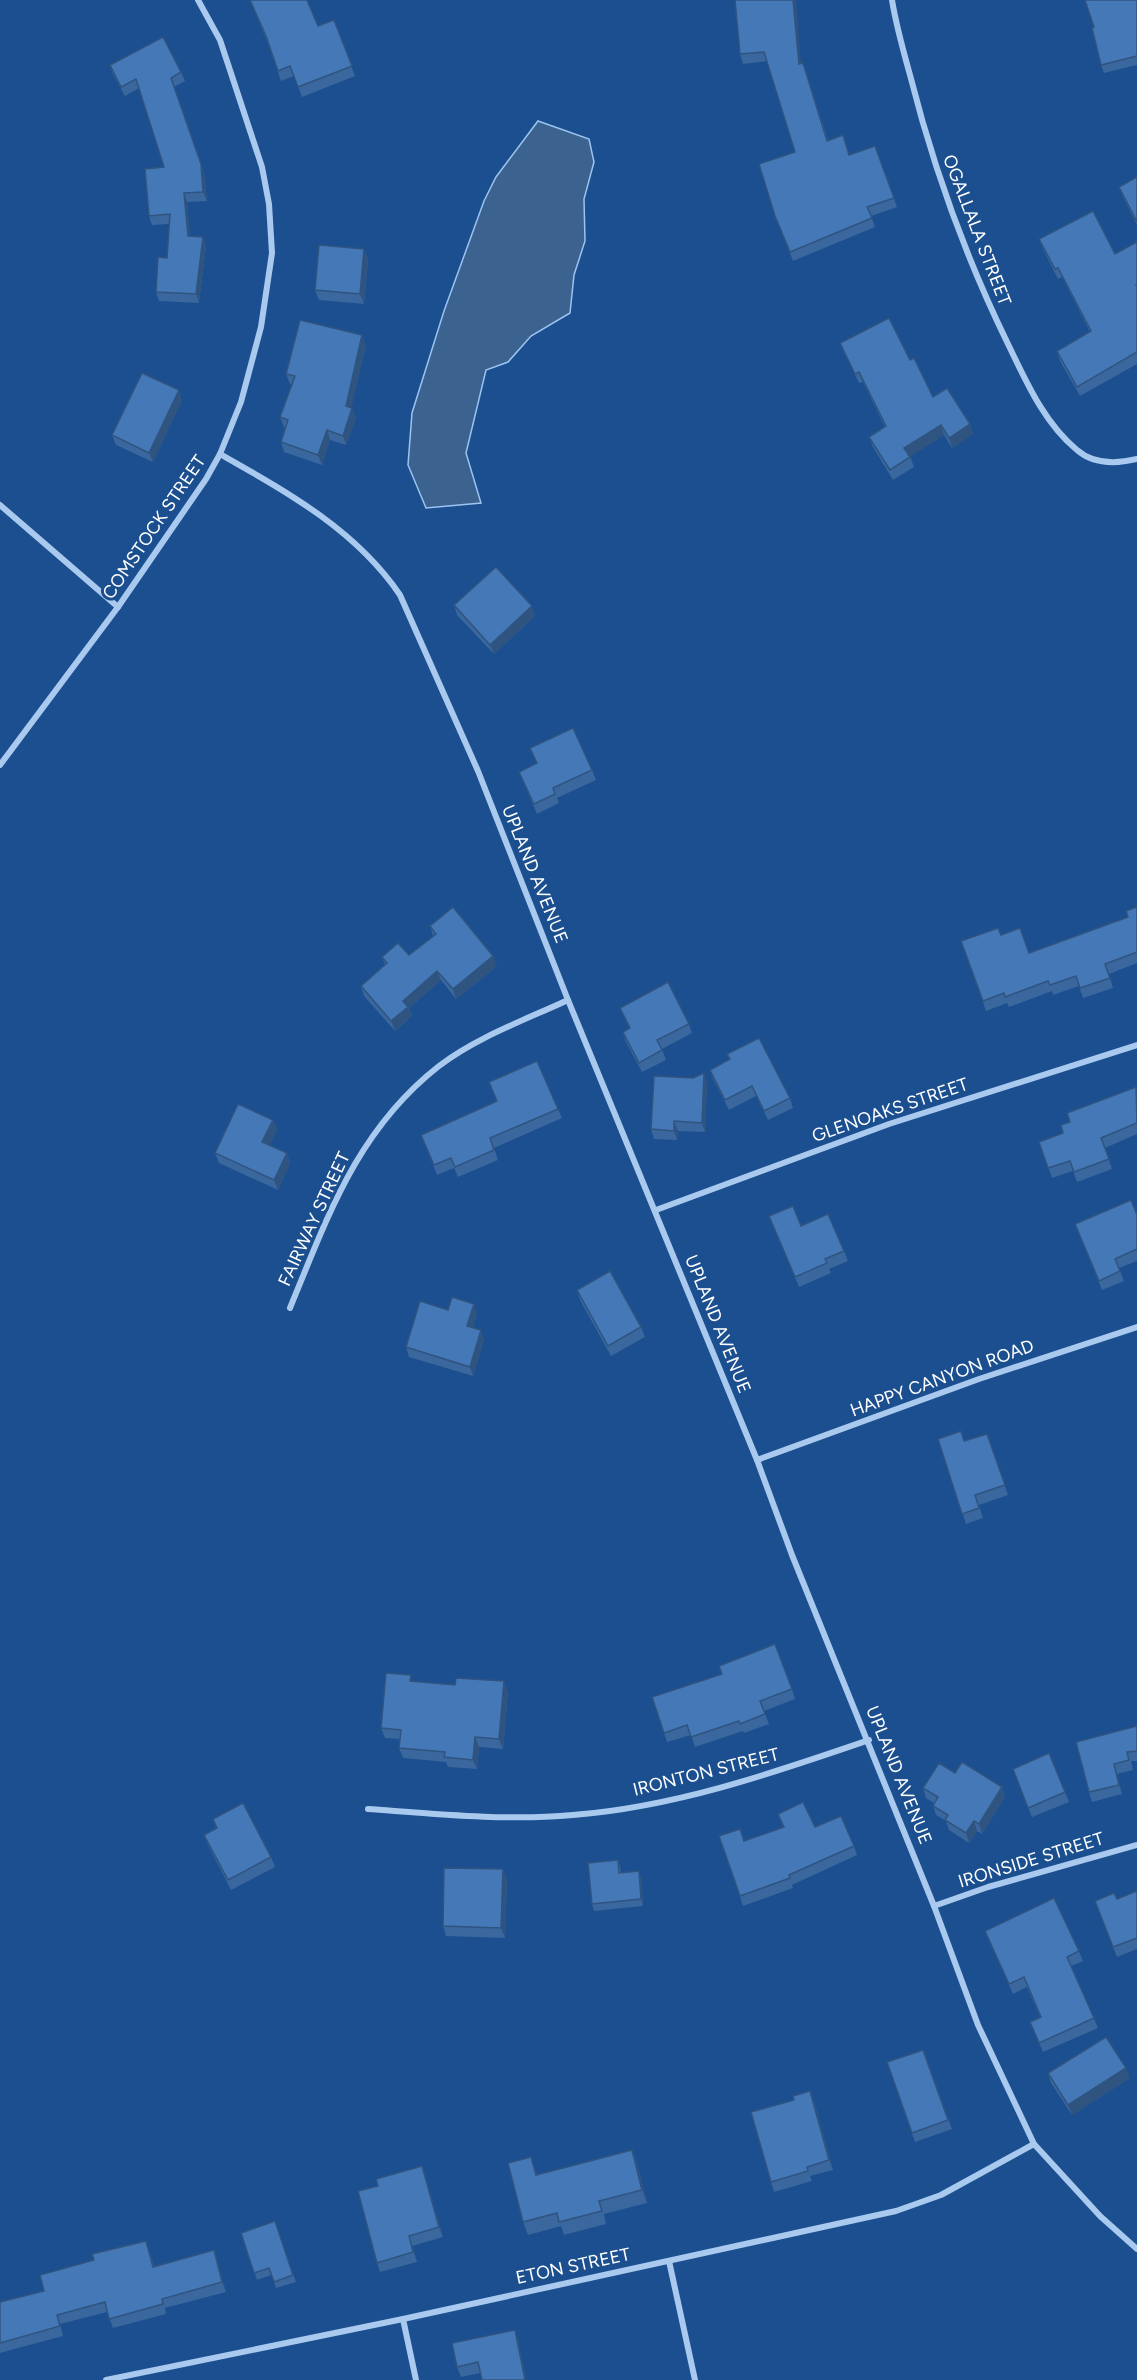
<svg xmlns="http://www.w3.org/2000/svg" width="1137" height="2380" font-family="Figtree,sans-serif">
	<rect width="100%" height="100%" fill="#1b4f8f"/>
	<path fill="#3c6290" stroke="#9cc4f0" stroke-width="1.5" d="M538 121 589 139 594 162 584 199 585 241 574 275 570 313 531 336 508 362 486 370 466 453 481 503 426 508 408 465 412 413 444 311 484 201 496 177Z"/>
	<g fill="none" stroke-linecap="round" stroke-linejoin="round">
		<g stroke="#a9c9ee" stroke-width="6">
			<path d="M892 0C896 25 903 50 910 75 934 170 965 256 1008 344 1026 381 1044 423 1077 450 1094 465 1116 464 1137 459"/>
			<path d="M220 454C287 492 356 530 400 595L478 771 568 1000 757 1460 792 1555 934 1906 978 2025 1034 2144 1100 2216 1137 2249"/>
			<path d="M0 505 118 607"/>
			<path d="M0 765 118 607 206 479 220 454 241 402 261 327 272 253 269 204 262 167 220 40 198 0"/>
			<path d="M656 1210 889 1124 1137 1045"/>
			<path d="M290 1308C328 1216 357 1130 439 1066 477 1037 525 1020 568 1000"/>
			<path d="M757 1460 979 1379 1137 1327"/>
			<path d="M368 1809C436 1814 505 1821 573 1815 675 1807 773 1773 869 1740"/>
			<path d="M934 1906 988 1887 1137 1845"/>
			<path d="M669 2261 695 2380"/>
			<path d="M403 2319 416 2380"/>
			<path d="M106 2380 403 2319 896 2211 941 2195 1034 2144"/>
		</g>
	</g>
	<g fill="#3a679d">
		<path d="M250 0H307L318 26 334 20 355 76 302 97 294 76 281 81 268 44Z"/>
		<path d="M735 0 801 63H803L828 140 849 155 875 146 897 207 871 216 875 227 793 261 775 216 795 152 767 61 743 64 740 54Z"/>
		<path d="M1137 0V65L1104 73 1101 65 1094 27Z"/>
		<path d="M110 65 181 72 185 81 174 87 204 173 207 201 187 202 190 236 206 246 199 303 159 301 156 292 167 258 169 224 152 225 149 216 164 167 139 88 125 96 113 74Z"/>
		<path d="M1137 177V225L1123 197 1119 187Z"/>
		<path d="M1039 239 1115 254 1137 242V364L1080 396 1060 361 1057 351 1090 332 1062 277 1058 279 1043 249Z"/>
		<path d="M364 249 368 259 364 304 319 300 315 290Z"/>
		<path d="M840 343 910 360 933 397 970 424 973 434 952 448 944 435 910 456 914 467 893 480 873 447 869 437 885 427 863 382 859 383 844 352Z"/>
		<path d="M366 345 351 408 356 418 346 445 330 440 322 465 284 452 281 442 286 428 284 427 280 417 292 385 290 384 286 374Z"/>
		<path d="M182 400 153 462 116 445 112 435Z"/>
		<path d="M454 605 535 616 494 654 457 615Z"/>
		<path d="M530 748 592 770 596 780 557 798 559 803 537 814 519 772 537 764Z"/>
		<path d="M1137 907V963L1109 974 1113 988 1083 998 1079 986 1053 995 1052 991 1009 1007 1007 1003 986 1011 961 941 1001 935 1029 953 1128 917Z"/>
		<path d="M430 926 497 966 456 999 441 980 409 1008 412 1016 395 1031 364 996 361 986 385 965 382 957 409 955 433 936Z"/>
		<path d="M620 1008 689 1024 692 1033 662 1049 666 1060 642 1072 626 1042 623 1032 629 1028Z"/>
		<path d="M727 1054 790 1098 793 1108 768 1120 756 1096 729 1110 713 1079 710 1070 729 1060Z"/>
		<path d="M489 1082 558 1109 562 1118 494 1148 498 1160 458 1177 454 1168 437 1175 421 1135 497 1102Z"/>
		<path d="M707 1083 705 1132 678 1131 677 1140 654 1139 651 1129Z"/>
		<path d="M1137 1088V1134L1105 1148 1112 1169 1077 1182 1073 1171 1052 1178 1039 1142 1063 1133 1070 1122Z"/>
		<path d="M273 1120 277 1130 269 1145 287 1153 290 1163 278 1190 219 1163 215 1153Z"/>
		<path d="M1137 1215V1261L1119 1268 1124 1281 1102 1290 1075 1224Z"/>
		<path d="M769 1216 801 1226 844 1251 848 1261 829 1269 831 1273 799 1287Z"/>
		<path d="M577 1290 641 1327 645 1337 611 1356 580 1300Z"/>
		<path d="M448 1310 477 1314 473 1327 484 1340 473 1376 409 1357 406 1347Z"/>
		<path d="M987 1434 1008 1495 979 1505 983 1518 966 1524 938 1439 965 1441Z"/>
		<path d="M413 1681 508 1691 503 1749 479 1747 477 1769 448 1767 446 1762 403 1758 399 1748 400 1739 385 1738 381 1728Z"/>
		<path d="M792 1689 795 1699 764 1711 769 1724 744 1733 743 1731 695 1747 691 1735 667 1742 652 1697Z"/>
		<path d="M1137 1726V1761H1131L1133 1770 1117 1774 1122 1794 1092 1802 1089 1792Z"/>
		<path d="M1013 1769 1065 1792 1069 1802 1032 1817Z"/>
		<path d="M955 1773 1002 1787 1005 1797 982 1834 977 1831 969 1843 949 1830 946 1821 936 1815 933 1806 934 1803 926 1798 923 1788Z"/>
		<path d="M778 1814 815 1827 854 1846 857 1855 792 1885 793 1888 743 1906 719 1836 745 1841 783 1827Z"/>
		<path d="M213 1819 271 1857 275 1867 231 1890 208 1845 204 1835 216 1828Z"/>
		<path d="M618 1860 620 1866 621 1872 641 1877 643 1906 594 1911 592 1904Z"/>
		<path d="M507 1879 505 1938 446 1936 443 1926Z"/>
		<path d="M1137 1891V1949L1117 1957 1095 1901 1117 1899Z"/>
		<path d="M985 1931 1079 1951 1083 1961 1071 1966 1098 2028 1043 2052 1030 2022 1040 2017 1027 1987 1013 1994Z"/>
		<path d="M923 2050 952 2129 915 2142 887 2062Z"/>
		<path d="M1048 2073 1130 2078 1072 2115 1051 2083Z"/>
		<path d="M814 2101 833 2170 810 2176 812 2181 774 2192 771 2182Z"/>
		<path d="M632 2150 637 2163 647 2203 604 2214 606 2224 564 2235 561 2226 528 2235 523 2222 531 2157 537 2175Z"/>
		<path d="M422 2166 443 2237 412 2246 417 2262 380 2272 377 2263 378 2186Z"/>
		<path d="M275 2221 296 2282 276 2288 271 2275 257 2280 241 2233Z"/>
		<path d="M146 2241 154 2266 214 2250 226 2292 165 2308 166 2314 113 2328 107 2312 60 2324 63 2336 0 2353V2302L44 2291 94 2260Z"/>
		<path d="M515 2330 518 2340 526 2380H482L480 2373 461 2377 457 2367Z"/>
	</g>
	<g fill="#305480">
		<path d="M793 0H796L802 74 799 64Z"/>
		<path d="M171 78 204 173 207 201 203 192Z"/>
		<path d="M184 193 187 202 191 245 188 236Z"/>
		<path d="M203 237 206 246 199 303 196 294Z"/>
		<path d="M364 249 368 259 364 304 360 294Z"/>
		<path d="M362 335 366 345 350 415 352 408 356 418 346 445 343 436 346 406Z"/>
		<path d="M179 390 182 400 153 462 149 453Z"/>
		<path d="M970 424 973 434 952 448 949 438Z"/>
		<path d="M941 425 944 435 908 458 904 448Z"/>
		<path d="M327 430 330 440 322 465 318 455Z"/>
		<path d="M532 606 535 616 494 654 490 645Z"/>
		<path d="M493 956 497 966 456 999 453 989Z"/>
		<path d="M437 971 441 980 409 1008 412 1016 395 1031 391 1021 403 1001Z"/>
		<path d="M704 1073 707 1083 705 1132 702 1123Z"/>
		<path d="M273 1120 277 1130 266 1152 262 1142Z"/>
		<path d="M674 1121 678 1131 677 1140 674 1131Z"/>
		<path d="M287 1153 290 1163 278 1190 274 1180Z"/>
		<path d="M474 1304 477 1314 471 1335 467 1326Z"/>
		<path d="M481 1330 484 1340 473 1376 470 1367Z"/>
		<path d="M504 1681 508 1691 503 1749 499 1739Z"/>
		<path d="M475 1737 479 1747 477 1769 473 1760Z"/>
		<path d="M1114 1764 1117 1774 1122 1794 1119 1785Z"/>
		<path d="M1002 1787 1005 1797 982 1834 979 1824Z"/>
		<path d="M974 1821 977 1831 969 1843 966 1833Z"/>
		<path d="M503 1869 507 1879 505 1938 501 1928Z"/>
		<path d="M639 1871 641 1877 643 1906 641 1899Z"/>
		<path d="M1126 2068 1130 2078 1072 2115 1068 2105Z"/>
		<path d="M810 2091 814 2101 833 2170 829 2160Z"/>
		<path d="M632 2150 637 2163 647 2203 642 2190Z"/>
		<path d="M422 2166 425 2176 443 2237 439 2227Z"/>
		<path d="M214 2250 217 2259 226 2292 222 2282Z"/>
		<path d="M515 2330 518 2340 526 2380H525Z"/>
	</g>
	<g fill="#4478b7" stroke="#305480" stroke-width="1.5">
		<path d="M250 0H307L318 26 334 20 352 66 298 87 290 66 278 71 266 36Z"/>
		<path d="M735 0H793L799 64 803 63 827 141 843 135 849 155 875 146 894 198 867 207 872 218 790 252 775 216 759 164 795 152 764 52 740 54Z"/>
		<path d="M1085 0H1137V56L1101 65 1092 28 1094 27Z"/>
		<path d="M163 37 181 72 171 78 201 164 203 192 184 193 188 236 203 237 196 294 156 292 158 257 167 258 170 214 149 216 145 169 164 167 136 79 121 87 110 65Z"/>
		<path d="M1137 177V222L1119 187Z"/>
		<path d="M1093 211 1115 254 1137 242V284L1136 285 1137 287V352L1077 387 1057 351 1091 331 1058 268 1055 269 1039 239Z"/>
		<path d="M319 245 364 249 360 294 315 290Z"/>
		<path d="M889 318 910 360 914 358 933 397 947 388 970 424 949 438 941 425 904 448 910 457 890 470 869 437 886 426 859 372 855 374 840 343Z"/>
		<path d="M300 320 362 335 346 406 352 408 343 436 327 430 318 455 281 442 288 420 280 417 295 376 286 374Z"/>
		<path d="M142 373 179 390 149 453 112 435Z"/>
		<path d="M496 567 532 606 490 645 454 605Z"/>
		<path d="M573 728 592 770 553 788 555 794 534 804 519 772 537 763 530 748Z"/>
		<path d="M453 907 493 956 453 989 437 971 403 1001 408 1007 391 1021 361 986 387 963 382 957 398 943 409 955 436 934 430 926Z"/>
		<path d="M1137 907V952L1105 964 1110 978 1080 988 1076 976 1050 985 1048 981 1005 997 1004 993 983 1001 961 941 998 928 1001 935 1020 928 1029 953 1128 917 1126 911Z"/>
		<path d="M668 982 689 1024 657 1040 662 1050 639 1063 623 1032 630 1028 620 1008Z"/>
		<path d="M759 1038 790 1098 764 1111 752 1086 725 1100 710 1070 730 1059 727 1054Z"/>
		<path d="M537 1061 558 1109 490 1138 494 1150 455 1167 451 1158 434 1165 421 1135 497 1101 489 1082Z"/>
		<path d="M704 1073 702 1123 674 1121V1131L651 1129 654 1076 693 1078Z"/>
		<path d="M1136 1087 1137 1123 1101 1138 1109 1159 1074 1172 1070 1161 1048 1168 1039 1142 1063 1133 1061 1125 1070 1122 1067 1113Z"/>
		<path d="M238 1104 273 1120 262 1142 287 1153 274 1180 215 1153Z"/>
		<path d="M1131 1200 1137 1215V1249L1115 1259 1120 1271 1099 1281 1075 1224Z"/>
		<path d="M793 1206 801 1226 828 1214 844 1251 825 1259 827 1263 795 1277 769 1216Z"/>
		<path d="M610 1271 641 1327 608 1346 577 1290Z"/>
		<path d="M452 1297 474 1304 467 1326 481 1330 470 1367 406 1347 420 1301 448 1310Z"/>
		<path d="M961 1431 964 1441 987 1434 1005 1485 975 1495 979 1508 962 1514 938 1439Z"/>
		<path d="M775 1644 792 1689 760 1701 765 1714 740 1724 739 1721 691 1737 687 1725 664 1733 652 1697 722 1674 719 1666Z"/>
		<path d="M386 1673 411 1675 410 1681 455 1685 456 1678 504 1681 499 1739 475 1737 473 1760 444 1757 445 1752 399 1748 401 1730 381 1728Z"/>
		<path d="M1137 1726V1751L1127 1752 1129 1760 1114 1764 1119 1785 1089 1792 1076 1742Z"/>
		<path d="M1049 1753 1065 1792 1028 1808 1013 1769Z"/>
		<path d="M962 1762 1002 1787 979 1824 974 1821 966 1833 945 1820 948 1815 933 1806 938 1797 923 1788 939 1763 955 1773Z"/>
		<path d="M803 1802 815 1827 841 1816 854 1846 789 1875 790 1878 740 1896 719 1836 740 1829 744 1841 784 1827 778 1814Z"/>
		<path d="M243 1803 271 1857 228 1880 204 1835 217 1828 213 1819Z"/>
		<path d="M618 1860 619 1873 639 1871 641 1899 592 1904 588 1863Z"/>
		<path d="M444 1868 503 1869 501 1928 443 1926Z"/>
		<path d="M1137 1891V1938L1113 1947 1095 1901 1114 1893 1117 1899Z"/>
		<path d="M1054 1898 1079 1951 1067 1957 1094 2018 1039 2043 1030 2022 1041 2017 1024 1977 1009 1984 985 1931Z"/>
		<path d="M1106 2037 1126 2068 1068 2105 1048 2073Z"/>
		<path d="M923 2050 948 2120 912 2133 887 2062Z"/>
		<path d="M810 2091 829 2160 807 2167 808 2171 771 2182 751 2112 794 2100 793 2096Z"/>
		<path d="M632 2150 642 2190 599 2201 602 2211 559 2222 557 2213 523 2222 508 2163 531 2157 536 2175Z"/>
		<path d="M422 2166 439 2227 409 2236 413 2252 377 2263 358 2191 378 2186 376 2179Z"/>
		<path d="M275 2221 293 2275 274 2282 269 2268 254 2273 241 2233Z"/>
		<path d="M146 2241 153 2267 214 2250 222 2282 162 2299 163 2304 109 2319 105 2302 57 2315 60 2326 0 2343V2302L44 2291 40 2275 94 2260 92 2254Z"/>
		<path d="M515 2330 525 2380H482L478 2362 457 2367 452 2343Z"/>
	</g>
	<g text-anchor="middle" dominant-baseline="central" stroke-width="6" stroke-linejoin="round" paint-order="stroke">
		<g font-size="18" fill="#fff" stroke="#1b4f8f">
			<text transform="translate(977 230) rotate(69)">OGALLALA STREET</text>
			<text transform="translate(154 527) rotate(-56)">COMSTOCK STREET</text>
			<text transform="translate(535 874) rotate(68)">UPLAND AVENUE</text>
			<text transform="translate(890 1110) rotate(-19)">GLENOAKS STREET</text>
			<text transform="translate(314 1219) rotate(-65)">FAIRWAY STREET</text>
			<text transform="translate(718 1324) rotate(68)">UPLAND AVENUE</text>
			<text transform="translate(942 1378) rotate(-20)">HAPPY CANYON ROAD</text>
			<text transform="translate(706 1772) rotate(-14)">IRONTON STREET</text>
			<text transform="translate(899 1775) rotate(68)">UPLAND AVENUE</text>
			<text transform="translate(1031 1860) rotate(-17)">IRONSIDE STREET</text>
			<text transform="translate(573 2266) rotate(-12)">ETON STREET</text>
		</g>
	</g>
</svg>
